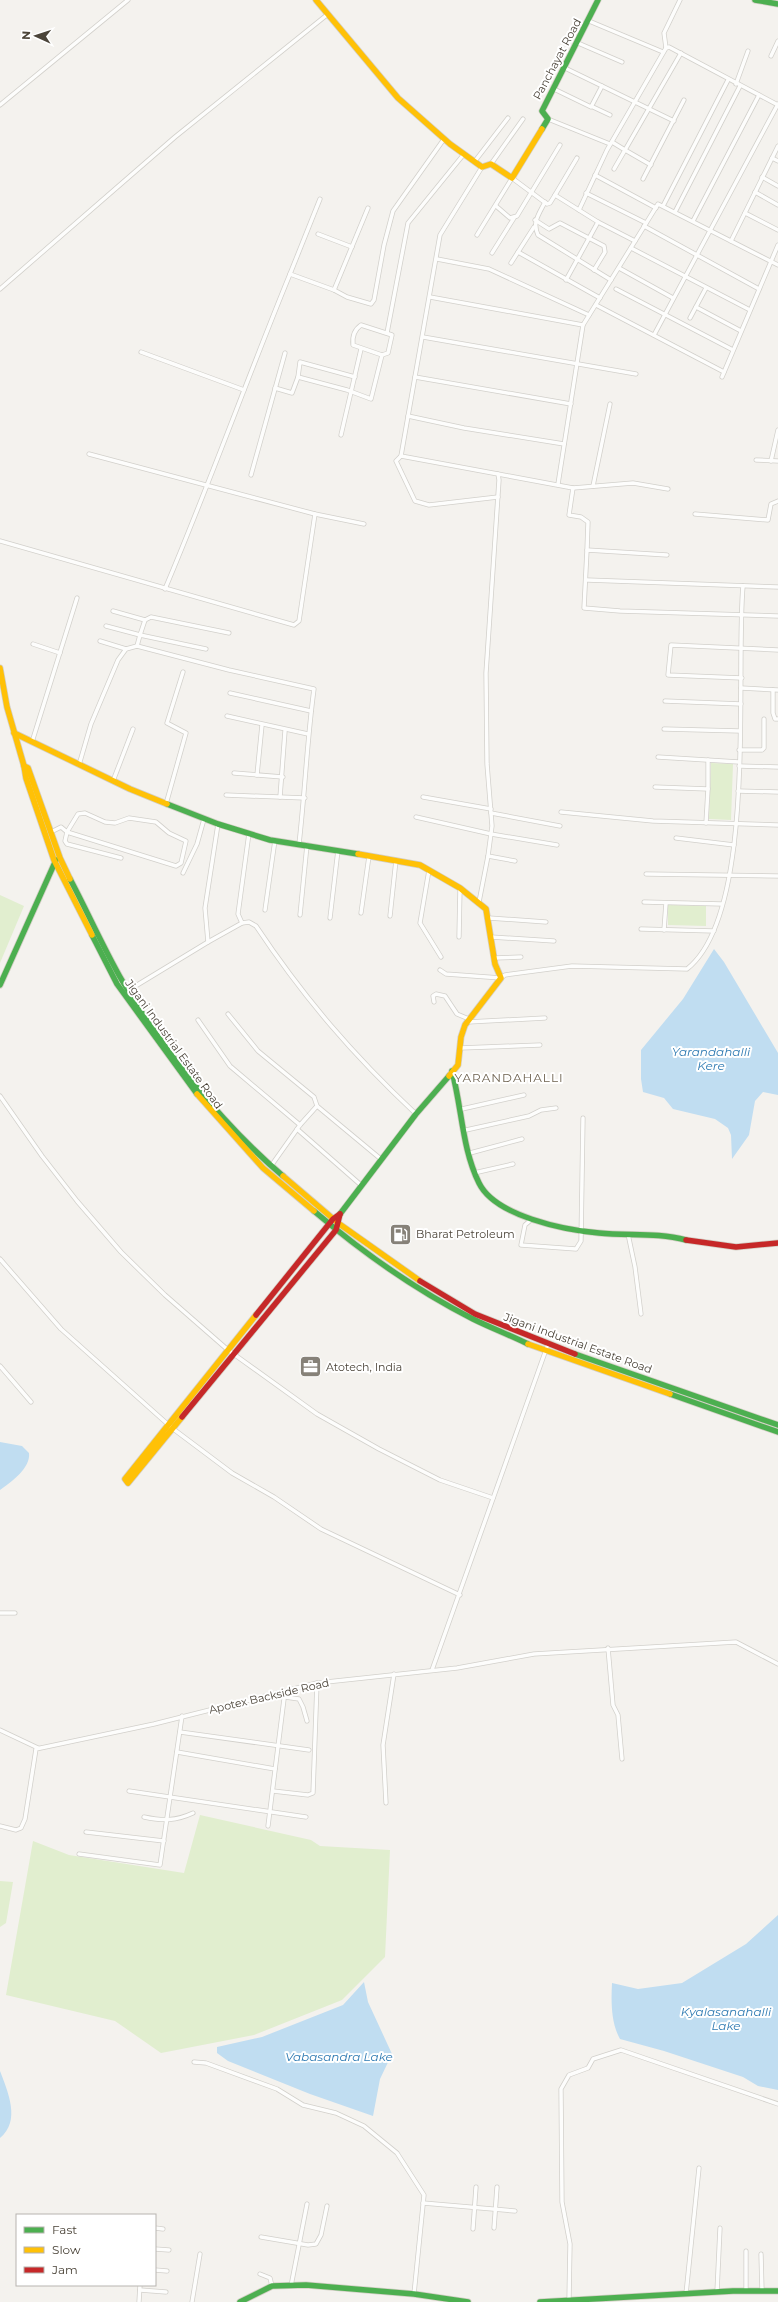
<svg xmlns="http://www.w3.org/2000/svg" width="778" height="2302" font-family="Montserrat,sans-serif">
	<rect width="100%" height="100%" fill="#f4f2ee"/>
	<g fill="#e1eecf">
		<path d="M711 763 733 764 731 820 709 819Z"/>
		<path d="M0 895 24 906 0 963Z"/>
		<path d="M668 905 706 906V926L668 925Z"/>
		<path d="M200 1815 311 1840 320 1846 390 1850 385 1957 342 2000 254 2035 161 2053 115 2021 6 1995 33 1841 69 1855 184 1873Z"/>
		<path d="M0 1881 13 1882 6 1923 0 1927Z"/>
	</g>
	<g fill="#c0ddf1">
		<path d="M714 949 724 962 778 1053V1095L763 1092 755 1101 749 1135 732 1159 731 1135 728 1128 715 1119 673 1109 664 1098 643 1092 641 1079V1050L683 999Z"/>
		<path d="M0 1442 22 1446 29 1453C31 1468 11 1482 0 1490Z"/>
		<path d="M778 1915V2090L758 2086 743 2077 664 2051 620 2039C611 2023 611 2002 612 1983L638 1989 682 1983 746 1944Z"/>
		<path d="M364 1982 368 2002 392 2054 380 2079 373 2116 310 2094 228 2061 217 2053V2047L262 2037 343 2005Z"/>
		<path d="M0 2071C8 2092 21 2121 0 2138Z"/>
	</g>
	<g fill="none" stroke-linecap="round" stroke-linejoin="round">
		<defs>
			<g id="street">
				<path d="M589 21 663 52"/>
				<path d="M578 43 622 62"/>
				<path d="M666 48 669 47 778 105"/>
				<path d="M771 56 778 41"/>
				<path d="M565 68 674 121"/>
				<path d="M736 84 748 51"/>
				<path d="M554 89 591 107 602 86"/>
				<path d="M0 105 128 0"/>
				<path d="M593 107 610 115"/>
				<path d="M548 119 610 144"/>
				<path d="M612 142 625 150 614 169"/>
				<path d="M772 158 778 161"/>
				<path d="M475 161 508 118"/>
				<path d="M491 164 523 119"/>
				<path d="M651 165 625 150 681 53"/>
				<path d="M482 167 440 235 401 456 396 461 415 501 429 505 498 497"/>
				<path d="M595 175 656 208"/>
				<path d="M762 177 778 186"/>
				<path d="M643 179 684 100"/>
				<path d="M755 192 778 205"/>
				<path d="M586 193 646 223"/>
				<path d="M555 195 577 158"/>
				<path d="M320 199 290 274 334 290 347 297 371 304 374 300 384 245 393 211 444 139"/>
				<path d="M545 202C539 214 532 222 538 235L611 280"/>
				<path d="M496 206 510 218 517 216 560 145"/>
				<path d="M663 206 728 80"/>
				<path d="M579 210 607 150 666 48 664 33 680 0"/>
				<path d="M675 212 740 86"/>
				<path d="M745 213 778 230"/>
				<path d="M535 220 549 229 560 223 604 246 605 252 594 270"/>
				<path d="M693 221 759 95"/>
				<path d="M644 226 759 289"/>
				<path d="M318 234 352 247"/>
				<path d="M477 235 512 178 547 204 550 203 555 195 598 222 635 241"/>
				<path d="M731 241 778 146"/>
				<path d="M631 248 750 310"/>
				<path d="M518 252 600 298"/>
				<path d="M492 253 514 218"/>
				<path d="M437 259 489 269 589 315"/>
				<path d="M511 263 534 227"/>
				<path d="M619 268 673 298"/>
				<path d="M566 280 598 222"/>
				<path d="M0 289 175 137 328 14"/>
				<path d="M616 289 733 350"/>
				<path d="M334 290 368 208"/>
				<path d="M430 297 583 325"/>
				<path d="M596 305 724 372"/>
				<path d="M696 307 741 331"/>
				<path d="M690 318 706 288"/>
				<path d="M361 325 392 335 388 353 382 355 353 345C352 337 354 330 361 325Z"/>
				<path d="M387 333 408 223 464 154"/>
				<path d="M654 335 778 104"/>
				<path d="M423 337 636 374"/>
				<path d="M141 352 244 390"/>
				<path d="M355 377 300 362 298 377 347 390 371 399 382 355"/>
				<path d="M415 377 571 404"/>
				<path d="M722 377 778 245"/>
				<path d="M275 388 292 393 298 377"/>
				<path d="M408 416 464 428 564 444"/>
				<path d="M341 435 361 349"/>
				<path d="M89 454 315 514 364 524"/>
				<path d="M401 456 498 474 499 480 486 673 487 764 492 826 488 856 479 902"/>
				<path d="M756 460 778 461"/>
				<path d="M771 461 778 430"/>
				<path d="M498 474 573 488 569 515 581 517 588 522 587 550"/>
				<path d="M251 475 285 353"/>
				<path d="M558 484 583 325 658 204 778 265"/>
				<path d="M593 486 610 404"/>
				<path d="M573 488 633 483 668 489"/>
				<path d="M695 514 768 520 771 504 778 501"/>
				<path d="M0 541 294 625 299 621 315 514"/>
				<path d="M667 555 587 550 584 608 620 611 778 616"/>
				<path d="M587 580 778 587"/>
				<path d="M165 589C209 485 247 379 290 274"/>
				<path d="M113 611 145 620"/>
				<path d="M106 626 140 635 145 620 151 617 229 633"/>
				<path d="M100 641 126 649"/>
				<path d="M33 644 60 653"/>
				<path d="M137 646 140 635 206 649"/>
				<path d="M742 678 668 675 671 645 778 650"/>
				<path d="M741 688 778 690"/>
				<path d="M773 690V713L775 719H778"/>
				<path d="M230 693 311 711"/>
				<path d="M665 701 741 704"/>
				<path d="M227 716 308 734"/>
				<path d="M664 729 740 731"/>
				<path d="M32 742 77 598"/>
				<path d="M739 750H762L764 748V719"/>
				<path d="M658 757 739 762"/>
				<path d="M79 765 91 724 118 660 126 649 137 646 229 670 314 689C307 740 305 792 299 844"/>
				<path d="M739 766 778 767"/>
				<path d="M234 773 283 777"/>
				<path d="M257 775 262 725"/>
				<path d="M113 781 133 729"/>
				<path d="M655 787 708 789V760"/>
				<path d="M738 791 778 792"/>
				<path d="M226 795 305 798"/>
				<path d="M280 797 285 731"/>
				<path d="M423 797 491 809"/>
				<path d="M166 804 186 733 167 723 183 672"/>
				<path d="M561 812 653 821 778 825"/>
				<path d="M491 813 560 826"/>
				<path d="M416 817 491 834 557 845"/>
				<path d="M706 823 708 789"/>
				<path d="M51 832 61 827 67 832 78 814 85 813 105 822 115 823 129 818 156 822 169 833 186 841 181 863 176 866 67 832 65 841 67 844 121 858"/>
				<path d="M676 838 734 845"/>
				<path d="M488 856 515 861"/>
				<path d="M429 870 420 923 441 957"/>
				<path d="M183 873 197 844 204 819"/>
				<path d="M646 874 778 876"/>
				<path d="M644 902 722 904"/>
				<path d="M265 910 275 840"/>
				<path d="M361 913 369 856"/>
				<path d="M300 915 307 845"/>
				<path d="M390 916 396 860"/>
				<path d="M330 918 338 850"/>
				<path d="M489 918 546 922"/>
				<path d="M242 923 238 914 249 833"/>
				<path d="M641 929 714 931"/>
				<path d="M664 930 666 903"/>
				<path d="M459 937 460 888"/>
				<path d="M491 937 554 941"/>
				<path d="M208 942 205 908 218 824"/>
				<path d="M494 958 521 957"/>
				<path d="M440 970 446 974 501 978 505 975 572 966 687 969C758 913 735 673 743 586"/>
				<path d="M129 990 208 942 242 923 249 922 256 926C304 998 353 1055 416 1114"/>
				<path d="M434 1002 433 996 436 994 445 996 457 1014 469 1019"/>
				<path d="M228 1014 258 1051 314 1097 317 1106 382 1160"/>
				<path d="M198 1020 230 1066 300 1125"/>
				<path d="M468 1022 545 1018"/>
				<path d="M460 1048 540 1045"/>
				<path d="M0 1096 42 1156 77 1201 121 1252 165 1295 228 1350 317 1414 379 1449 440 1480 493 1498"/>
				<path d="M462 1109 524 1095"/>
				<path d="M297 1129 362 1186"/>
				<path d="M466 1130 529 1116 541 1110 556 1108"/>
				<path d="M470 1153 522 1139"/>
				<path d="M271 1166 300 1125 317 1106"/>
				<path d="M474 1173 513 1164"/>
				<path d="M532 1219 525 1225 521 1245 576 1249 581 1241 583 1118"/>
				<path d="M628 1234 635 1267 641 1314"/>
				<path d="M0 1259 61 1329 172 1428 232 1473 274 1497 321 1529 460 1595"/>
				<path d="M0 1366 31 1402"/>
				<path d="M0 1613H15"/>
				<path d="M608 1648 613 1705 618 1715 622 1759"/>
				<path d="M432 1670 548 1344"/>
				<path d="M285 1697 299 1699 303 1707 307 1721"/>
				<path d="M0 1730 38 1748"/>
				<path d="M180 1732 309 1750"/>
				<path d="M177 1752 275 1769"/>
				<path d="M129 1791 306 1817"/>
				<path d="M273 1791 308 1795 313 1793 317 1683"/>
				<path d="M386 1803 383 1745 394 1674"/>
				<path d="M144 1817C163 1821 176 1821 193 1813"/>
				<path d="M0 1826 16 1830 21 1828 25 1819 36 1749 154 1724 317 1683 457 1668 534 1654 736 1642 778 1664"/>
				<path d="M268 1826 285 1691"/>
				<path d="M86 1832 164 1841"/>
				<path d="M79 1854 160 1865 182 1716"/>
				<path d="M194 2062 206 2063 277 2089 303 2105 336 2113 364 2126 397 2153 424 2195 414 2294"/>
				<path d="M423 2203 515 2211"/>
				<path d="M155 2228 163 2229"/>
				<path d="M494 2228 497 2187"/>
				<path d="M473 2229 476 2187"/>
				<path d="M261 2237 308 2245 316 2244 321 2235 327 2206"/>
				<path d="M155 2249 169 2250"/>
				<path d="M761 2254 762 2291"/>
				<path d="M155 2270 167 2271"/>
				<path d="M260 2274 270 2278 272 2286"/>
				<path d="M291 2286 307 2204"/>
				<path d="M140 2290 166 2292"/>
				<path d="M746 2291V2251"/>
				<path d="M717 2292 720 2228"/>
				<path d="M686 2294 699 2168"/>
				<path d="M569 2300 570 2244 562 2202 561 2089 569 2075 588 2068 593 2059 621 2050 778 2104"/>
				<path d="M139 2302 140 2285"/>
				<path d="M192 2302 200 2254"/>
			</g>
			<g id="fast">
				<path d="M755 0 778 4"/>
				<path d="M542 129 548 119 542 111 598 0"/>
				<path d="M167 804 218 824 270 840 358 854"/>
				<path d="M70 879C87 911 102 945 120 977 159 1046 222 1124 283 1176"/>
				<path d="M92 935 117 984 197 1094"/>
				<path d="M0 985 56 860"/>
				<path d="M452 1071C462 1108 462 1149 479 1183 495 1216 564 1230 599 1233 629 1236 657 1232 686 1240"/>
				<path d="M314 1211C362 1252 416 1290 473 1319 491 1328 510 1335 528 1344"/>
				<path d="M340 1214 416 1114 449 1076"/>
				<path d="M575 1354 778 1425"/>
				<path d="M670 1394 778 1432"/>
				<path d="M240 2302 272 2286 306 2285 414 2294 468 2302"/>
				<path d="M540 2302 733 2291H778"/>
			</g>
			<g id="slow">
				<path d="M316 0 398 98 450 144 482 167 491 164 512 178 542 129"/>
				<path d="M0 668 7 707 24 766 28 768 60 858 70 879"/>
				<path d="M14 733 130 789 167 804"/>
				<path d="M24 766 26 778 54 860 92 935"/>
				<path d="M358 854 420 865 460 888 486 909 495 964 501 978 465 1025 461 1037 458 1065 449 1076"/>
				<path d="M197 1094 263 1168 314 1211"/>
				<path d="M283 1176 338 1223 420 1281"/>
				<path d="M528 1344 670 1394"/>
				<path d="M182 1417 128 1483 125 1479 256 1315"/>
			</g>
			<g id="jam">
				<path d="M686 1240 736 1247 778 1243"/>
				<path d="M420 1281 475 1314 575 1354"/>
				<path d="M256 1315 333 1219 340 1214"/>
				<path d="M182 1417 336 1230 340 1214"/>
			</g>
		</defs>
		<use href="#street" stroke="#d2d0cb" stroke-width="5"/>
		<use href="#fast" stroke="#d3cfc5" stroke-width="7"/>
		<use href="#slow" stroke="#d3cfc5" stroke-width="7"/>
		<use href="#jam" stroke="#d3cfc5" stroke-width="7"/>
		<use href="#street" stroke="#fdfdfc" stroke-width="3.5"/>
		<use href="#fast" stroke="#4caf50" stroke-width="5.5"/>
		<use href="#slow" stroke="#ffc107" stroke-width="5.5"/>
		<use href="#jam" stroke="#c62828" stroke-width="5.5"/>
	</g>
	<defs>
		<symbol id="fuel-square" viewBox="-11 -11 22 22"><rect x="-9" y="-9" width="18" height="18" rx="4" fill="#868178" stroke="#fff"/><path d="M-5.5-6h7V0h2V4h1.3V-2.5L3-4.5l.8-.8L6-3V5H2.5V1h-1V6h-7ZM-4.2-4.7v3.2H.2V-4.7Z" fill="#fff"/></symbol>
		<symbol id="office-square" viewBox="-11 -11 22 22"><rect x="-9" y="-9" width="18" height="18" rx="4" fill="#868178" stroke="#fff"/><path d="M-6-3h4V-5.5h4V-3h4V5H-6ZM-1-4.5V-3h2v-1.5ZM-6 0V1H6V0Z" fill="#fff"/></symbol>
	</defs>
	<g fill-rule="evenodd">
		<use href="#fuel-square" x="388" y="1222" width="25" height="25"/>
		<use href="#office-square" x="298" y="1354" width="25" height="25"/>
	</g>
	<g text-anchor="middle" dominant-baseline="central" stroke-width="4" stroke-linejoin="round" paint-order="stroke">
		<g font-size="11" fill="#4b4439" stroke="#fff">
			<text transform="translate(557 59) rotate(-62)">Panchayat Road</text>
			<text transform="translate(174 1044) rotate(54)">Jigani Industrial Estate Road</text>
			<text transform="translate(578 1343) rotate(20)">Jigani Industrial Estate Road</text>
			<text transform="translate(269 1696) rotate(-13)">Apotex Backside Road</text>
		</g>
		<g font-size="11" fill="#4b4439" stroke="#fff" text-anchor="start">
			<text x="416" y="1234">Bharat Petroleum</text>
			<text x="326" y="1367">Atotech, India</text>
		</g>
		<g font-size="12" font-style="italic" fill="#2e7ab2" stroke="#fff">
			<text x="711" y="1051">Yarandahalli<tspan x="711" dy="14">Kere</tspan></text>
			<text x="726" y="2011">Kyalasanahalli<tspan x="726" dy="14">Lake</tspan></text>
			<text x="339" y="2056">Vabasandra Lake</text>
		</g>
		<g font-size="12" letter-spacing="1" fill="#6e6250" stroke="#fff">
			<text x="509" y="1077">YARANDAHALLI</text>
		</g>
	</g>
	<rect x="16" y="2214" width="140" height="72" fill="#ffffff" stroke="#b7b4b0"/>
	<rect x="24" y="2227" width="20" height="6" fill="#4caf50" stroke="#b7b4b0"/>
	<text x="52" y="2234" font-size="12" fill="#4b4439">Fast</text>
	<rect x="24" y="2247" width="20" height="6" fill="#ffc107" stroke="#b7b4b0"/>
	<text x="52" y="2254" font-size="12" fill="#4b4439">Slow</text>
	<rect x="24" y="2267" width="20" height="6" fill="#c62828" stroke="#b7b4b0"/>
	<text x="52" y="2274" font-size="12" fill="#4b4439">Jam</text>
	<g transform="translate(36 36) rotate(273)" stroke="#ffffff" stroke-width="3" paint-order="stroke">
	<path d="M0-3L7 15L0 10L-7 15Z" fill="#4b4439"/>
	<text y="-6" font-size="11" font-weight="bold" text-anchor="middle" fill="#4b4439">N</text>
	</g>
</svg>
